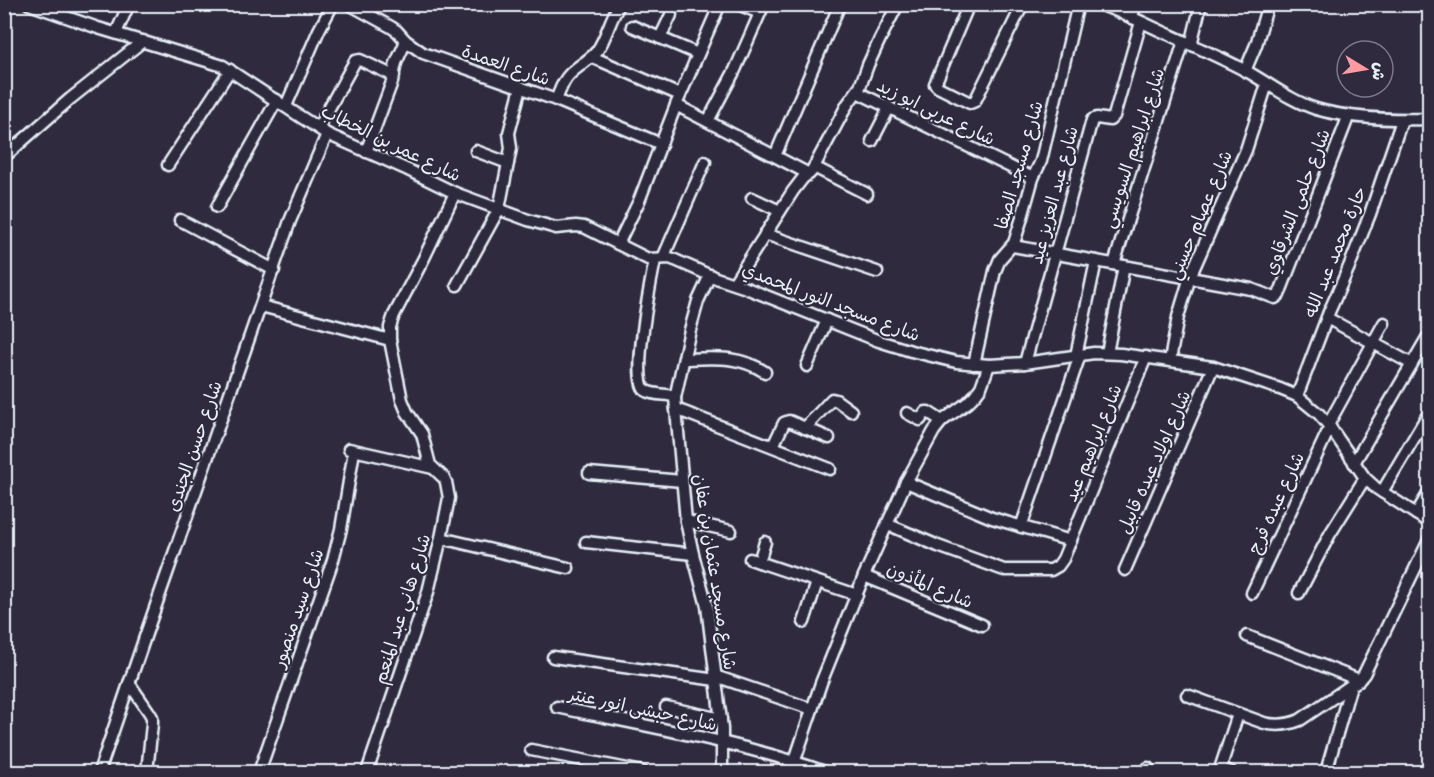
<svg xmlns="http://www.w3.org/2000/svg" width="1434" height="777" font-family="Sriracha,'Playpen Sans Arabic',sans-serif">
	<rect width="100%" height="100%" fill="#2f2a3d"/>
	<filter id="ink" filterUnits="userSpaceOnUse"><feTurbulence type="fractalNoise" baseFrequency=".0167" numOctaves="2"/><feDisplacementMap in="SourceGraphic" scale="12" xChannelSelector="R" yChannelSelector="G"/><feConvolveMatrix kernelMatrix="1 2 1 2 8 2 1 2 1" color-interpolation-filters="sRGB"/></filter>
	<g filter="url(#ink)">
		<g fill="none" stroke-linecap="round" stroke-linejoin="round">
			<defs>
				<g id="minor">
					<path d="M29 4 98 28 223 66 327 134 408 170 455 193 528 220 556 228 576 226 584 227 648 259 670 258 675 260 716 278 746 288 879 341 911 351 956 362 989 365 1025 363 1094 353 1121 354 1213 367 1280 389 1297 396 1319 414 1330 427 1365 478 1376 488 1430 523"/>
					<path d="M349 4 391 27 397 31 406 41 423 53 556 100 661 144"/>
					<path d="M738 4 760 13"/>
					<path d="M969 4 935 84 938 87 970 103 975 101 1023 4"/>
					<path d="M1098 4C1120 11 1141 22 1161 31 1190 44 1220 57 1248 72 1271 85 1291 101 1316 109 1350 119 1394 120 1430 119"/>
					<path d="M1132 18 1135 4"/>
					<path d="M632 26 698 54"/>
					<path d="M116 33 129 4"/>
					<path d="M660 38 671 15"/>
					<path d="M1191 45 1201 4"/>
					<path d="M592 57 680 95"/>
					<path d="M1245 71 1256 45 1268 4"/>
					<path d="M857 92 1033 178"/>
					<path d="M556 100C560 91 562 82 569 75 577 66 589 61 597 51 607 37 610 18 620 4"/>
					<path d="M676 105 809 174"/>
					<path d="M286 106 319 30 333 4"/>
					<path d="M708 121 735 70 764 4"/>
					<path d="M318 128 355 61 360 60 394 76"/>
					<path d="M872 141 889 108"/>
					<path d="M476 151 508 163"/>
					<path d="M366 152 392 82 396 63 406 41"/>
					<path d="M775 156 840 4"/>
					<path d="M4 157 70 99 143 41"/>
					<path d="M168 165 230 70"/>
					<path d="M814 167 867 194"/>
					<path d="M752 198 780 211"/>
					<path d="M217 207 277 100"/>
					<path d="M180 220 274 270"/>
					<path d="M765 234 877 272"/>
					<path d="M618 244 639 201 676 105 720 4"/>
					<path d="M1013 246 1251 289 1275 298 1279 295 1349 115"/>
					<path d="M663 258 705 162"/>
					<path d="M655 260C651 280 631 378 645 390 651 395 665 394 673 396L675 398"/>
					<path d="M1114 264 1184 41"/>
					<path d="M710 275 698 301 690 330 675 398 686 521 693 554 707 606 722 729V772"/>
					<path d="M734 283 793 191 803 178 811 172 814 167 847 105 860 87 868 65 880 39 898 4"/>
					<path d="M457 285 499 209 511 148 509 133 521 87"/>
					<path d="M261 306 390 340"/>
					<path d="M1327 318 1412 364"/>
					<path d="M1107 353 1124 266"/>
					<path d="M1076 356 1096 261"/>
					<path d="M684 359C714 358 739 355 765 372"/>
					<path d="M1170 360 1178 317 1190 277 1246 150 1267 84"/>
					<path d="M1025 363 1092 120 1097 118 1110 120 1114 116 1141 22"/>
					<path d="M974 364 995 271 1000 259 1014 243 1021 221 1033 178 1041 161 1078 4"/>
					<path d="M807 366 827 320"/>
					<path d="M1297 396 1329 312 1349 267 1370 214 1402 120"/>
					<path d="M676 409 830 469"/>
					<path d="M907 413 920 420 926 412H928L942 421"/>
					<path d="M1328 425 1384 323"/>
					<path d="M805 428 832 399 836 400 851 411"/>
					<path d="M773 446 784 423 789 421 829 438"/>
					<path d="M349 449 433 468"/>
					<path d="M1354 463 1427 338"/>
					<path d="M589 473 682 481"/>
					<path d="M906 482 992 518 1071 541"/>
					<path d="M1382 492 1430 411"/>
					<path d="M1416 514 1430 491"/>
					<path d="M686 521 731 531"/>
					<path d="M887 524 938 546 1004 570H1051L1058 566 1063 559 1146 357"/>
					<path d="M1021 527 1080 355"/>
					<path d="M441 538 568 568"/>
					<path d="M586 542 693 554"/>
					<path d="M750 559 857 595"/>
					<path d="M759 562 765 542"/>
					<path d="M1125 570 1213 367"/>
					<path d="M864 576 982 625"/>
					<path d="M1252 593 1330 427"/>
					<path d="M1299 593 1330 534 1365 478"/>
					<path d="M804 622 817 582"/>
					<path d="M1247 636 1359 680"/>
					<path d="M553 657 716 680"/>
					<path d="M715 676 812 709"/>
					<path d="M129 683 149 712 152 717V724L147 772"/>
					<path d="M1187 695 1264 723C1276 726 1288 725 1300 720L1359 680 1364 674 1430 538"/>
					<path d="M557 707C645 726 740 742 825 772"/>
					<path d="M666 707 721 719"/>
					<path d="M531 750 643 772"/>
					<path d="M99 772 147 631 290 221 327 134"/>
					<path d="M259 772 333 560 341 529 354 451"/>
					<path d="M367 772 428 592 441 538 449 498 446 482 444 478 430 465 422 434 407 412 402 400 390 340V327L394 315 424 258 455 193"/>
					<path d="M791 772 821 683 864 576 906 482 934 431 942 421 967 403 975 395 981 387 989 365"/>
					<path d="M1147 772 1148 768"/>
					<path d="M1231 772 1222 770 1221 766 1238 714"/>
					<path d="M1326 772 1351 685"/>
				</g>
			</defs>
			<use href="#minor" stroke="#e8f1f8" stroke-width="15"/>
			<use href="#minor" stroke="#2f2a3d" stroke-width="10"/>
		</g>
	</g>
	<g text-anchor="middle" dominant-baseline="central" stroke-width="4.5" stroke-linejoin="round" paint-order="stroke">
		<g font-size="18" fill="#e8f1f8" stroke="#2f2a3d">
			<text transform="translate(506 65) rotate(19)">شارع العمدة</text>
			<text transform="translate(936 112) rotate(26)">شارع عربى ابو زيد</text>
			<text transform="translate(391 143) rotate(26)">شارع عمر بن الخطاب</text>
			<text transform="translate(1133 148) rotate(-72)">شارع ابراهيم السويسي</text>
			<text transform="translate(1019 165) rotate(-74)">شارع مسجد الصفا</text>
			<text transform="translate(1054 195) rotate(-75)">شارع عبد العزيز عيد</text>
			<text transform="translate(1297 202) rotate(-69)">شارع حلمى الشرقاوي</text>
			<text transform="translate(1200 215) rotate(-67)">شارع عصام حسني</text>
			<text transform="translate(1335 252) rotate(-68)">حارة محمد عبد الله</text>
			<text transform="translate(831 302) rotate(21)">شارع مسجد النور المحمدي</text>
			<text transform="translate(1093 443) rotate(-68)">شارع ابراهيم عيد</text>
			<text transform="translate(194 446) rotate(-71)">شارع حسن الجندى</text>
			<text transform="translate(1154 462) rotate(-66)">شارع اولاد عبده قابيل</text>
			<text transform="translate(1276 503) rotate(-65)">شارع عبده فرج</text>
			<text transform="translate(715 572) rotate(81)">شارع مسجد عثمان بن عفان</text>
			<text transform="translate(930 585) rotate(23)">شارع المأذون</text>
			<text transform="translate(298 608) rotate(-71)">شارع سيد منصور</text>
			<text transform="translate(402 609) rotate(-73)">شارع هاني عبد المنعم</text>
			<text transform="translate(643 709) rotate(12)">شارع حبشى انور عنتر</text>
		</g>
	</g>
	<rect width="1434" height="777" fill="none" stroke="#2f2a3d" stroke-width="24"/>
	<rect x="12" y="12" width="1410" height="753" fill="none" stroke="#e8f1f8" stroke-width="2" filter="url(#ink)"/>
	<g transform="translate(1365 69) rotate(101)"><circle r="28" fill="#2f2a3d" stroke="#797a88" stroke-width="1.5"/>
	<path d="M0-4.5L10 22L0 15L-10 22Z" fill="#ff9aa2"/>
	<text y="-9" font-size="16" font-weight="bold" text-anchor="middle" fill="#e8f1f8">ش</text>
	</g>
</svg>
